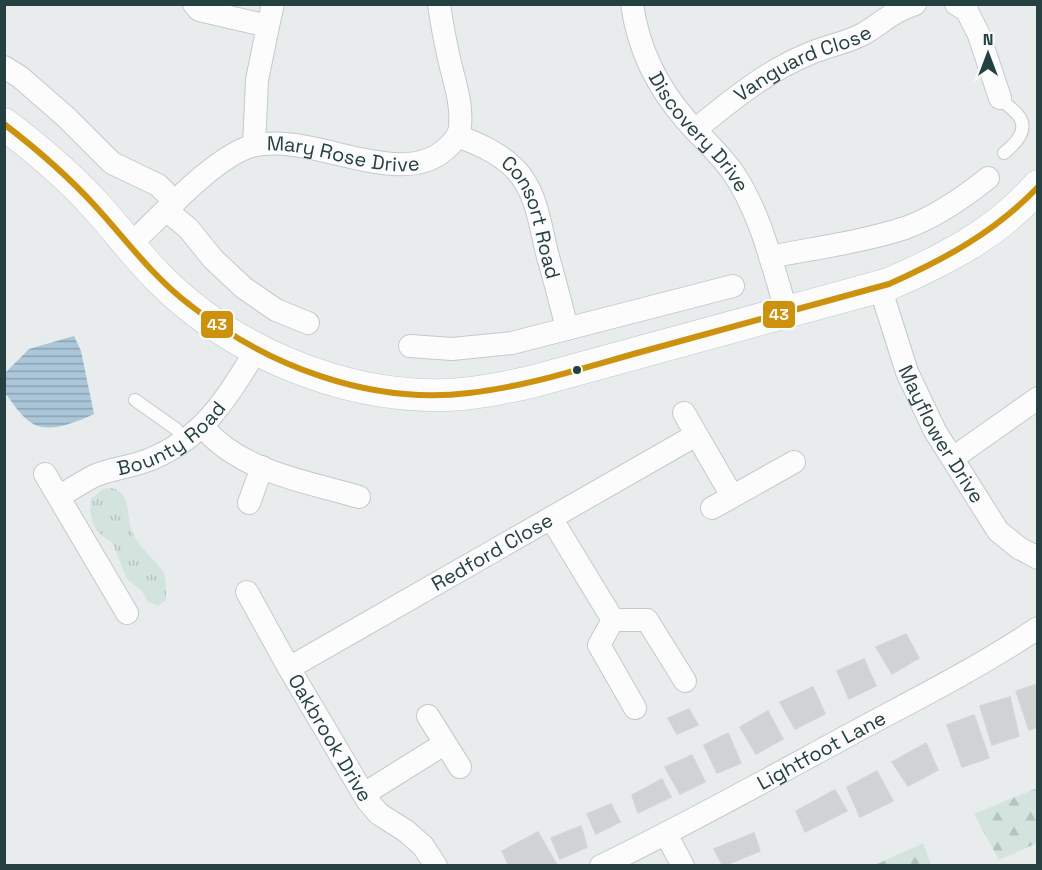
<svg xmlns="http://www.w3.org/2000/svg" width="1042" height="870" font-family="'Space Grotesk',sans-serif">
	<defs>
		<pattern id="forest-firs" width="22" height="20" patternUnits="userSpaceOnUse" patternTransform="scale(1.5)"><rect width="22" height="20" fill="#d2e4dd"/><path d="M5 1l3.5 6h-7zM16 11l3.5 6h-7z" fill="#b4c5bf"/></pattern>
		<pattern id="park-tufts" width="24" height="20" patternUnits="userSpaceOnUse" patternTransform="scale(1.5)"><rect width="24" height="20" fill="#d2e4dd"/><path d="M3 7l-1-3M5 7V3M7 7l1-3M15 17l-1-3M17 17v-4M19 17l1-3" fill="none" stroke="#b4c5bf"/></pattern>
		<pattern id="water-rules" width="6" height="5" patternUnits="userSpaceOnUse" patternTransform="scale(1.5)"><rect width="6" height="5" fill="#abc6d9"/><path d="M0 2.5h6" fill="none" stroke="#8ba2b1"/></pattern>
	</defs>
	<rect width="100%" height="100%" fill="#e8ecec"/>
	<g fill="url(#forest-firs)">
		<path d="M1037 788V843L999 860 974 814Z"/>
		<path d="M923 843 931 865H875Z"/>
	</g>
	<path fill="url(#park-tufts)" d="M112 488C133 494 125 515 132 531 140 550 154 557 163 572 167 580 166 591 166 600L158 606 148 602 142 591 127 579 112 542C93 532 89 519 91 499L103 489Z"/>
	<path fill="url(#water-rules)" d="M74 336 81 351 94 414C76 422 48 435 30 422 20 415 12 402 5 393V373L29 349Z"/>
	<g fill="#cfd3d3" stroke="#d0d5d5" stroke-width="1.5">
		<path d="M906 634 919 658 892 674 876 647Z"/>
		<path d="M864 659 876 686 849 699 837 671Z"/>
		<path d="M1038 684V727L1029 730 1016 691Z"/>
		<path d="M813 687 825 714 795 729 780 702Z"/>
		<path d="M1010 697 1019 736 992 745 980 706Z"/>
		<path d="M689 709 698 725 677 734 668 718Z"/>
		<path d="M768 711 783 739 756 754 740 727Z"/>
		<path d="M974 715 989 758 962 767 947 725Z"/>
		<path d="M728 733 741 763 717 773 704 745Z"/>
		<path d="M926 743 938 770 908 786 892 762Z"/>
		<path d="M692 755 705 782 680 794 665 767Z"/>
		<path d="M877 771 893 801 860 817 847 787Z"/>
		<path d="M662 779 671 797 638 813 632 795Z"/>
		<path d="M835 790 847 811 805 832 796 811Z"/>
		<path d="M611 804 620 822 596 834 587 814Z"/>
		<path d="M581 826 587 847 560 859 551 838Z"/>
		<path d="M538 832 557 865 509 866 502 851Z"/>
		<path d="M754 833 760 851 723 866 714 849Z"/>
	</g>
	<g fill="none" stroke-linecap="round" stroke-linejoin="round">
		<defs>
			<g id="service">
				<path d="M1000 98C1005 104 1012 108 1017 114 1031 129 1015 144 1004 153"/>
				<path d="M135 400 176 429 185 440"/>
			</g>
			<g id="minor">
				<path d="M194 4 199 10 268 26 257 80 254 145"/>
				<path id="s1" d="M632 4C638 47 657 87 686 120 701 137 719 153 732 171 761 213 772 265 787 313"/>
				<path d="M956 4 967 11 979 35 1000 98"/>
				<path d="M268 26 273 4"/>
				<path d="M4 67 20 77 66 117 112 163 158 185 175 202"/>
				<path id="s2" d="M695 130C730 101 768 70 811 53 827 46 847 43 863 34 882 23 893 11 915 4"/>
				<path id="s3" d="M458 136C478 144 498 152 514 168 536 189 540 224 547 253 554 278 561 303 567 329"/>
				<path d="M167 211 188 228 213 259 244 288 276 310 308 323"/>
				<path id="s4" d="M129 246C159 218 215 156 252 146 312 130 404 195 450 145 456 139 460 134 460 126 462 106 456 86 451 67 446 46 442 26 439 4"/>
				<path d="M770 257C815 248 862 242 905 228 936 217 963 198 988 178"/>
				<path id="s5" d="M880 287 907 372 935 431 998 531 1019 548 1038 558"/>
				<path d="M410 346 452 349 512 343 733 286"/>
				<path d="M684 413 732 496"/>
				<path d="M203 427C241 472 305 481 359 497"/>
				<path d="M953 458 1038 398"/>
				<path d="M45 474 127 613"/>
				<path id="s6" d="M59 497C70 490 82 482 94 476 112 468 133 467 151 459 206 436 227 397 257 349"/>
				<path d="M249 503 262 467"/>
				<path d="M712 508 794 462"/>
				<path d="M551 518 613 620"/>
				<path id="s7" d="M247 592 289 668 367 800 379 814 406 831 423 846 436 866"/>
				<path id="s8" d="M289 668 696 435"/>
				<path d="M635 708 599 645 613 620H647L685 681"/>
				<path d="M428 716 460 767"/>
				<path d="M364 794 444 744"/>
				<path d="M666 834 683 866"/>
				<path id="s9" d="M601 866C686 825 768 779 851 734 914 700 978 668 1038 628"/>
			</g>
			<path id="secondary" d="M4 124C37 149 68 175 96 206 117 229 136 255 159 278 231 351 343 398 446 395 475 394 503 388 531 382L889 284C944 260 998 233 1038 186"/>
		</defs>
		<use href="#service" stroke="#c5c9c9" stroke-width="14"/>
		<use href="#minor" stroke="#c5c9c9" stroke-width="24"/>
		<use href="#secondary" stroke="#c2c8c8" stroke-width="33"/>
		<use href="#service" stroke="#fcfcfc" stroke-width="12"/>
		<use href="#minor" stroke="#fcfcfc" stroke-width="22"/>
		<use href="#secondary" stroke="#fcfcfc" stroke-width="32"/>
		<defs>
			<path id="bus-1" d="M4 124C38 150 69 177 97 208 127 241 154 278 190 305 267 366 370 405 469 393 530 386 589 366 648 350 728 328 809 306 889 284 945 259 995 232 1038 187"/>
		</defs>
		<use href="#bus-1" stroke="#f7fbfa" stroke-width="10"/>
		<use href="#bus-1" stroke="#cd920d" stroke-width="6"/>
	</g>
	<circle fill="#254040" stroke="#f7fbfa" stroke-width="2" cx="577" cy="370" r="5"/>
	<g text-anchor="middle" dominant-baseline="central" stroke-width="6" stroke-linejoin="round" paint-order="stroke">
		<g font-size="20" fill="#254040" stroke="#f7fbfa">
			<text stroke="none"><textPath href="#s2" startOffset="128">Vanguard Close</textPath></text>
			<text stroke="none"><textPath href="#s1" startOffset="147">Discovery Drive</textPath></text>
			<text stroke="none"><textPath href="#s4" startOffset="252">Mary Rose Drive</textPath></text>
			<text stroke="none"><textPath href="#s3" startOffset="118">Consort Road</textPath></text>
			<text stroke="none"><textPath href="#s5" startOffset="160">Mayflower Drive</textPath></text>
			<text stroke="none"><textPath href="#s6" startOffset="128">Bounty Road</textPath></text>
			<text stroke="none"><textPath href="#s8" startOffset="234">Redford Close</textPath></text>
			<text stroke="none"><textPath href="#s7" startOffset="168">Oakbrook Drive</textPath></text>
			<text stroke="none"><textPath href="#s9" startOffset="249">Lightfoot Lane</textPath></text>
		</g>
	</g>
	<g stroke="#f7fbfa" stroke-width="2">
		<rect x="762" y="300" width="34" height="29" rx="6" fill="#cd920d"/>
		<rect x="200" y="310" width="34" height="29" rx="6" fill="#cd920d"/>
	</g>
	<g font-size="16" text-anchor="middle" font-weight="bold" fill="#fff">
		<text x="779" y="320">43</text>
		<text x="217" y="330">43</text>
	</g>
	<rect width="1042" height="870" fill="none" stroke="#254040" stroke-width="12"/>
	<g transform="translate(988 54)" stroke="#f7fbfa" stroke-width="4.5" paint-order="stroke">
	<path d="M0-4.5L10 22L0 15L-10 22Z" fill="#254040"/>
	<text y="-9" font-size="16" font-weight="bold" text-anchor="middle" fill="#254040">N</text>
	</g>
</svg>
